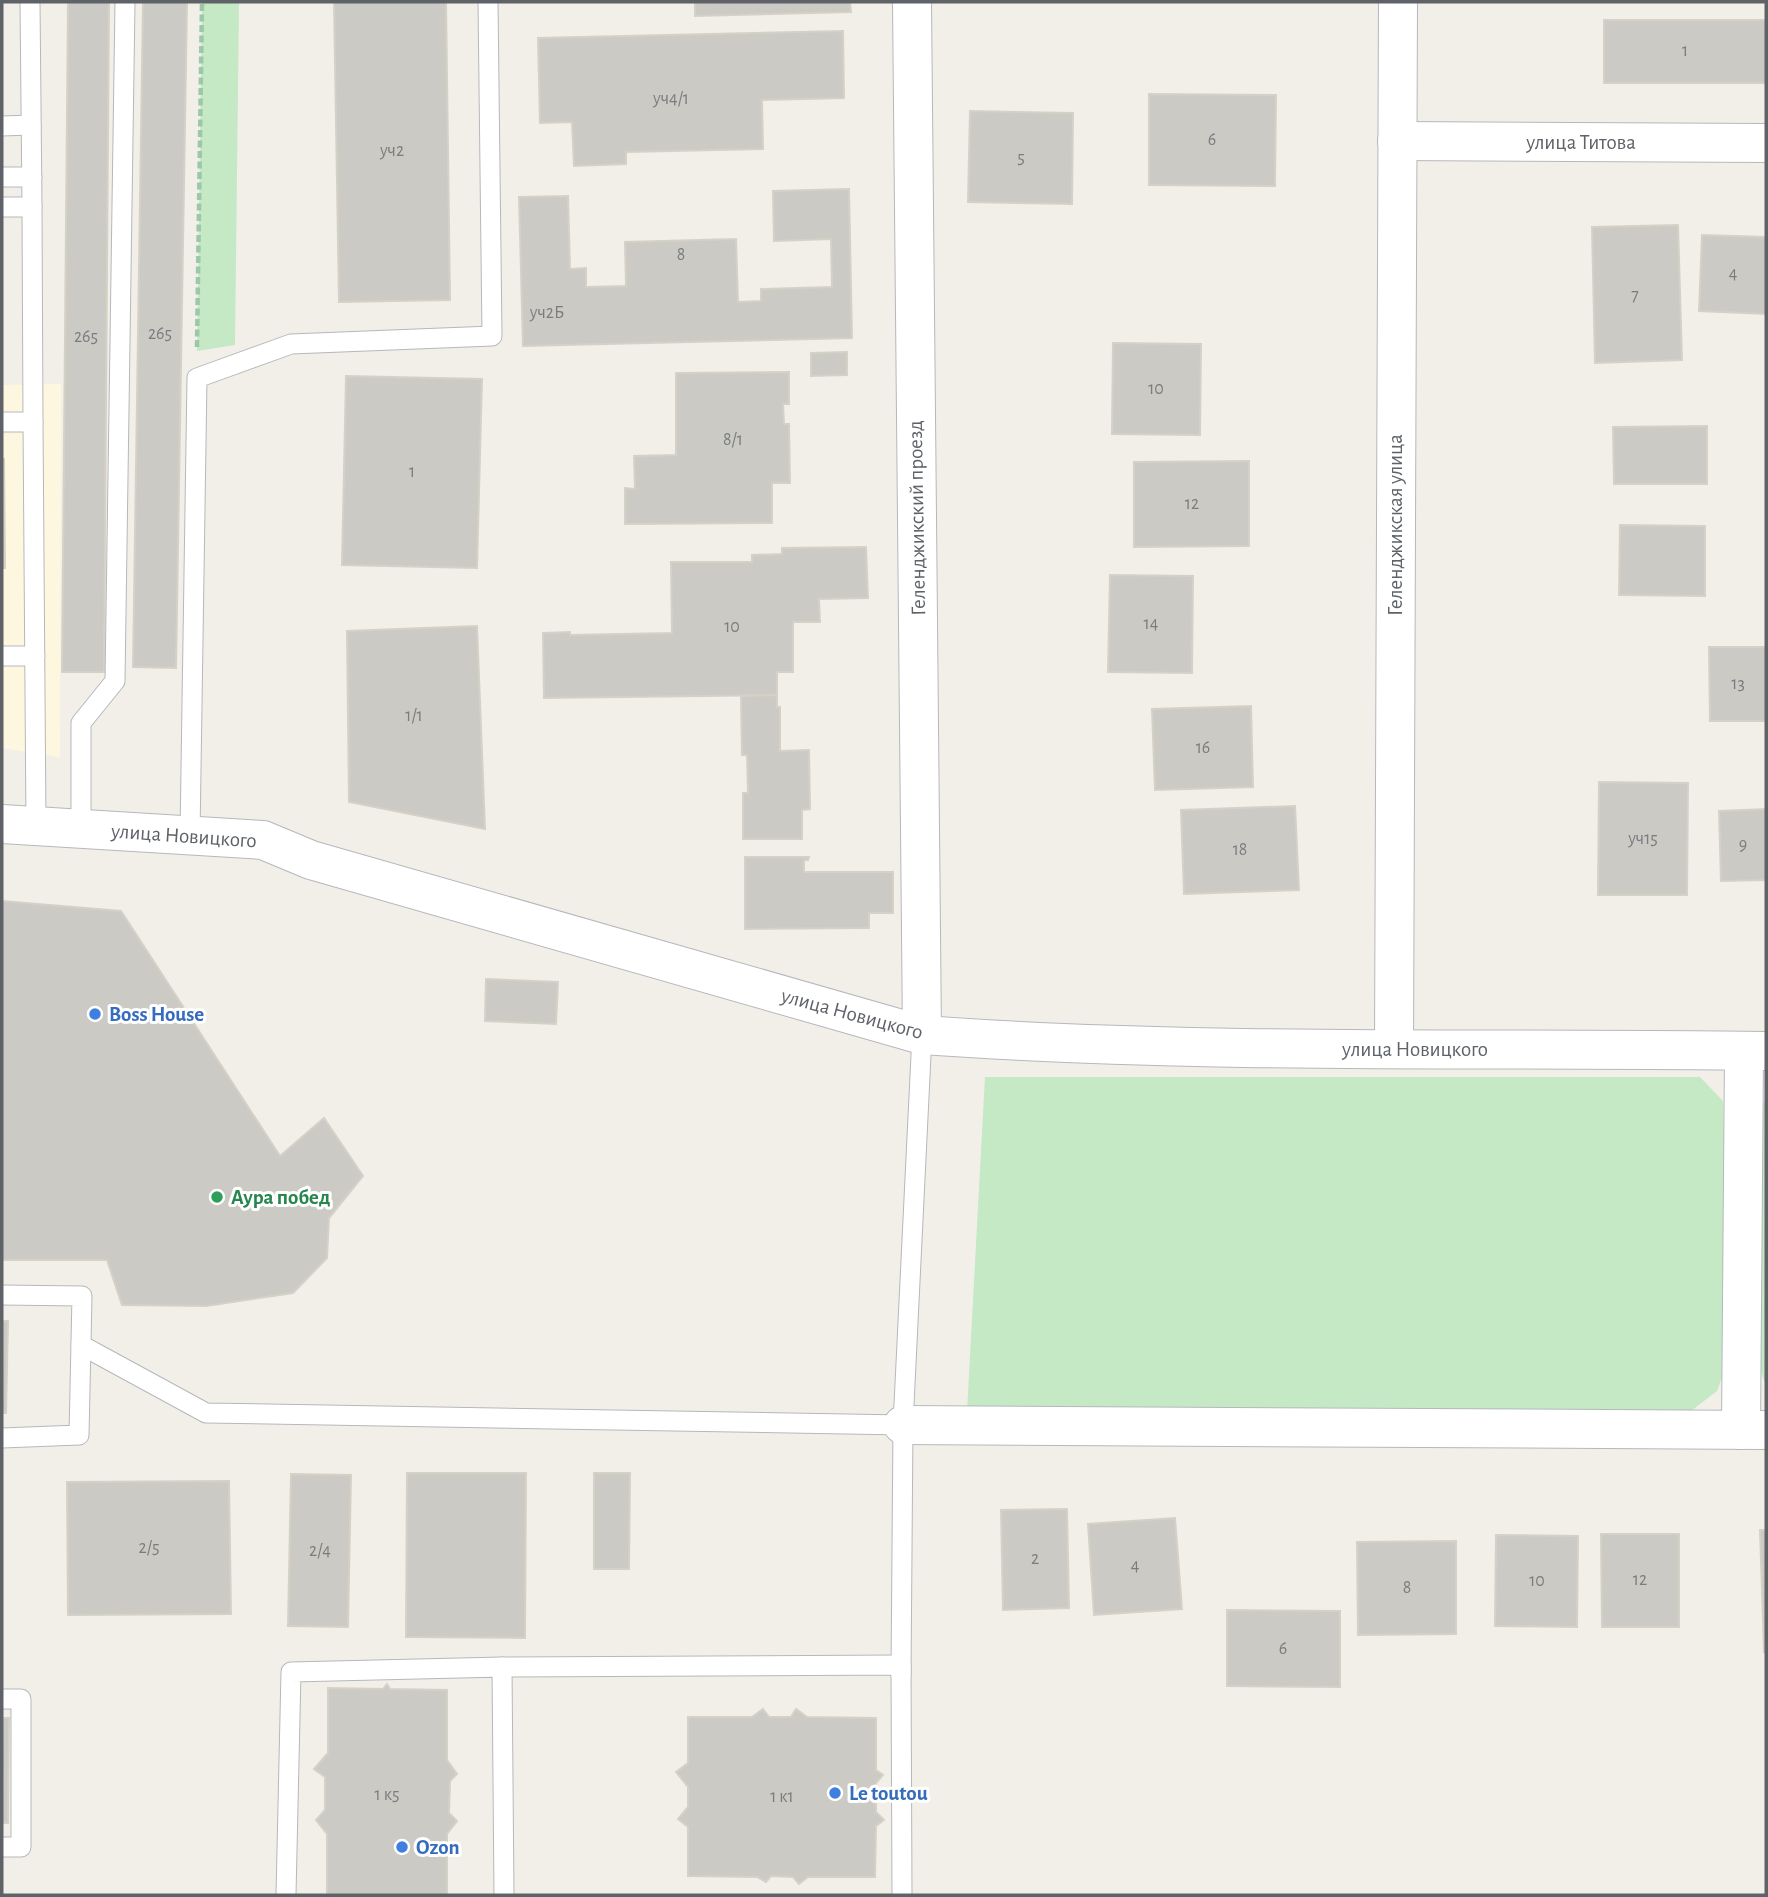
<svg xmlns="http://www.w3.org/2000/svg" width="1768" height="1897" font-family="'Alegreya Sans',sans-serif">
	<rect width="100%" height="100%" fill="#f1efe8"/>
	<path fill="#fef7e0" d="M61 384 60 757 2 748V385Z"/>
	<g fill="#c5e8c5">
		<path d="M202 2H239L235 345 197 351Z"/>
		<path d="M985 1077H1700L1723 1101 1730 1356 1717 1391 1691 1411 967 1412Z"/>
		<path d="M1766 1097V1386L1755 1355 1760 1113Z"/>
	</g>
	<g fill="#cccac5" stroke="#d6d1c6" stroke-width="2">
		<path d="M68 2H109L104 672H62Z"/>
		<path d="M143 2H187L176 668 133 667Z"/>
		<path d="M334 2H446L450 300 339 302Z"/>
		<path d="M695 2H850L851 12 695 16Z"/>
		<rect x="1604" y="20" width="162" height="63"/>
		<path d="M843 31 844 98 762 100 763 149 626 152V164L574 166 572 122 540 123 538 38Z"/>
		<path d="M1149 94 1276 95 1275 186 1149 185Z"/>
		<path d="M970 111 1073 113 1072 204 968 202Z"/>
		<path d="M849 189 852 338 523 346 519 197 568 196 570 269 586 268V287L626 286 625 242 736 239 738 302 761 301V289L832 287 831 239 774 241 773 191Z"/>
		<path d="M1678 225 1682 360 1595 363 1592 227Z"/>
		<path d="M1702 235 1766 237V314L1699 311Z"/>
		<path d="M1113 343 1201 344 1200 435 1112 434Z"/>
		<path d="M847 352V375L811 376V353Z"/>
		<path d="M789 372V404H783L784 424H789L790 483H772V523L625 524V488L635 489 634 456 676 455V373Z"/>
		<path d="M346 376 482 379 477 568 342 565Z"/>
		<path d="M1707 426V484H1614L1613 427Z"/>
		<path d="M2 459H4L5 568H2Z"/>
		<path d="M1249 461V546L1134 547V462Z"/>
		<path d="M1620 525 1705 526V596L1619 595Z"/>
		<path d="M866 547 868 598 819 599 820 622H793V672H777V695L544 698 543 633 570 632V635L672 633 671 562H752V555L782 554V548Z"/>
		<path d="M1110 575 1193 576 1192 673 1108 672Z"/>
		<path d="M477 626 485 829 349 802 347 631Z"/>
		<path d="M1709 647H1766V721H1710Z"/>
		<path d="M777 695V707H780V751L809 750 810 809 802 810V839H743V793H748L747 755H742L741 696Z"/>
		<path d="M1251 706 1253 787 1155 790 1152 709Z"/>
		<path d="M1599 782 1688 783 1687 895H1598Z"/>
		<path d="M1295 806 1299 890 1184 894 1181 810Z"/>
		<path d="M1766 809V880L1721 881 1719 811Z"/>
		<path d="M745 857H809L808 860H804V872H893V913H869V928L745 929Z"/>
		<path d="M2 901 121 911 280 1156 324 1118 363 1176 329 1218 327 1258 293 1293 206 1306 122 1305 107 1260H2Z"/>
		<path d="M486 979 558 982 556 1024 485 1021Z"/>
		<path d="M2 1321H8L6 1413H2Z"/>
		<path d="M407 1473H526L525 1638 406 1637Z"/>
		<path d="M594 1473H630L629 1569H594Z"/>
		<path d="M291 1474 351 1475 348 1627 288 1626Z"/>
		<path d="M229 1481 231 1614 68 1615 67 1482Z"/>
		<path d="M1067 1509 1069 1608 1003 1610 1001 1510Z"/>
		<path d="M1175 1518 1182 1609 1094 1615 1088 1524Z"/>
		<path d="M1760 1530H1766V1652H1764Z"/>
		<path d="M1601 1534H1679V1627H1602Z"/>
		<path d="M1496 1535 1578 1536 1577 1627 1495 1626Z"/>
		<path d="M1456 1541V1634L1358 1635 1357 1542Z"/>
		<path d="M1227 1610 1340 1611V1687L1227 1686Z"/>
		<path d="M387 1684 390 1689 447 1690V1760L457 1774 450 1781 449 1813 457 1821 447 1834V1895H327V1834L316 1820 325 1810V1777L314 1769 328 1753V1688L383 1689Z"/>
		<path d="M763 1709 769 1717H791L796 1709 807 1717 876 1718V1770L883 1775 876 1783V1812L884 1820 876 1826 875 1877H808L799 1884 793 1877 771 1876 766 1882 757 1877 688 1876V1827L678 1819 688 1807V1787L676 1772 688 1763V1717H752Z"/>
		<path d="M2 1718H9L8 1823H2Z"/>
	</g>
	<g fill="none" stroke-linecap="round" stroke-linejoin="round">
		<defs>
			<g id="service">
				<path d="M2 126 31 125"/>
				<path d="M2 177H32"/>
				<path d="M2 207H32L30 2"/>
				<path d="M32 207 33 422"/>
				<path d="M2 422H33L36 827"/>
				<path d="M2 656H35"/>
				<path d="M81 830V723L115 681 125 2"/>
				<path d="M190 835 197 378 291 344 492 336 488 2"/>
				<path d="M2 1295 82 1296 79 1435 2 1438"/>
				<path d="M81 1345 206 1413 903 1425 922 1035"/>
				<path d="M502 1667 901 1665 902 1895"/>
				<path d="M901 1676 903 1425"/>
				<path d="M2 1699H21V1847H2"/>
				<path d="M286 1895 291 1672 502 1667 504 1895"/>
			</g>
			<g id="minor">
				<path d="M912 2 922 1035"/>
				<path d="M1397 141 1766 143"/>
				<path d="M2 824 263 840 311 860 922 1035C1203 1055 1485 1047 1766 1051"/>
				<path d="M1394 1049 1398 2"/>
				<path d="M903 1425 1766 1430"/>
				<path d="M1741 1430 1744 1051"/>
			</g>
		</defs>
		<use href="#service" stroke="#b5b8bc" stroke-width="21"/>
		<use href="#minor" stroke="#b5b8bc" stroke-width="40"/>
		<path stroke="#9cc7a9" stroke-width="4.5" stroke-dasharray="7 3.5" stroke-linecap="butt" d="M197 347 202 2"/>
		<use href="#service" stroke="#fff" stroke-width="19"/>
		<use href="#minor" stroke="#fff" stroke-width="38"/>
	</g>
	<g fill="#3f7fe0" stroke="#fff" stroke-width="2.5">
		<circle cx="95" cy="1014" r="7"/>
		<circle cx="835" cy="1793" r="7"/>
		<circle cx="402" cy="1847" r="7"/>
	</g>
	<circle fill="#2e9e5b" stroke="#fff" stroke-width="2.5" cx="217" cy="1197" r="7"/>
	<g text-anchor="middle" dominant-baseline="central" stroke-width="6" stroke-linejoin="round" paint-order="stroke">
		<g font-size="18" fill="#7a7d7f">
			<text x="1685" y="51">1</text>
			<text x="671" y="99">уч4/1</text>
			<text x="1212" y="140">6</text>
			<text x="392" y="151">уч2</text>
			<text x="1021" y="158">5</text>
			<text x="681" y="255">8</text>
			<text x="1733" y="274">4</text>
			<text x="1635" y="296">7</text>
			<text x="547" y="313">уч2Б</text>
			<text x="160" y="334">265</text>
			<text x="86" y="337">265</text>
			<text x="1156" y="389">10</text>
			<text x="733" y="440">8/1</text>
			<text x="412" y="472">1</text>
			<text x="1192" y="504">12</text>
			<text x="1151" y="624">14</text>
			<text x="732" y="627">10</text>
			<text x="1738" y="684">13</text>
			<text x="414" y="716">1/1</text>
			<text x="1203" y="748">16</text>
			<text x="1643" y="839">уч15</text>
			<text x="1743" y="845">9</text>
			<text x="1240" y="850">18</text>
			<text x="149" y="1548">2/5</text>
			<text x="320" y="1551">2/4</text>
			<text x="1035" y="1559">2</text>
			<text x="1135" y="1566">4</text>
			<text x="1640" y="1580">12</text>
			<text x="1537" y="1581">10</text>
			<text x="1407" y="1588">8</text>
			<text x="1283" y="1649">6</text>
			<text x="387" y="1795">1 к5</text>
			<text x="782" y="1797">1 к1</text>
		</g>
		<g font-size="21" fill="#5f6368" stroke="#fff">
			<text x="1581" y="142">улица Титова</text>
			<text transform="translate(917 518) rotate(-91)">Геленджикский проезд</text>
			<text transform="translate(1395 525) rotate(-90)">Геленджикская улица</text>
			<text transform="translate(184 836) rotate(4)">улица Новицкого</text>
			<text transform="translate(852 1014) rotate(15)">улица Новицкого</text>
			<text x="1415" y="1049">улица Новицкого</text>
		</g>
		<g font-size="21" font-weight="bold" fill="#366cbe" stroke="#fff" text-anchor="start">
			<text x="109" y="1014">Boss House</text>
			<text x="849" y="1793">Le toutou</text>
			<text x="416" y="1847">Ozon</text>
		</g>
		<g font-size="21" font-weight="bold" fill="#27864d" stroke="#fff" text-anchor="start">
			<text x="231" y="1197">Аура побед</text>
		</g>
	</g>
	<rect width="1768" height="1897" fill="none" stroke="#5f6368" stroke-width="7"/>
</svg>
